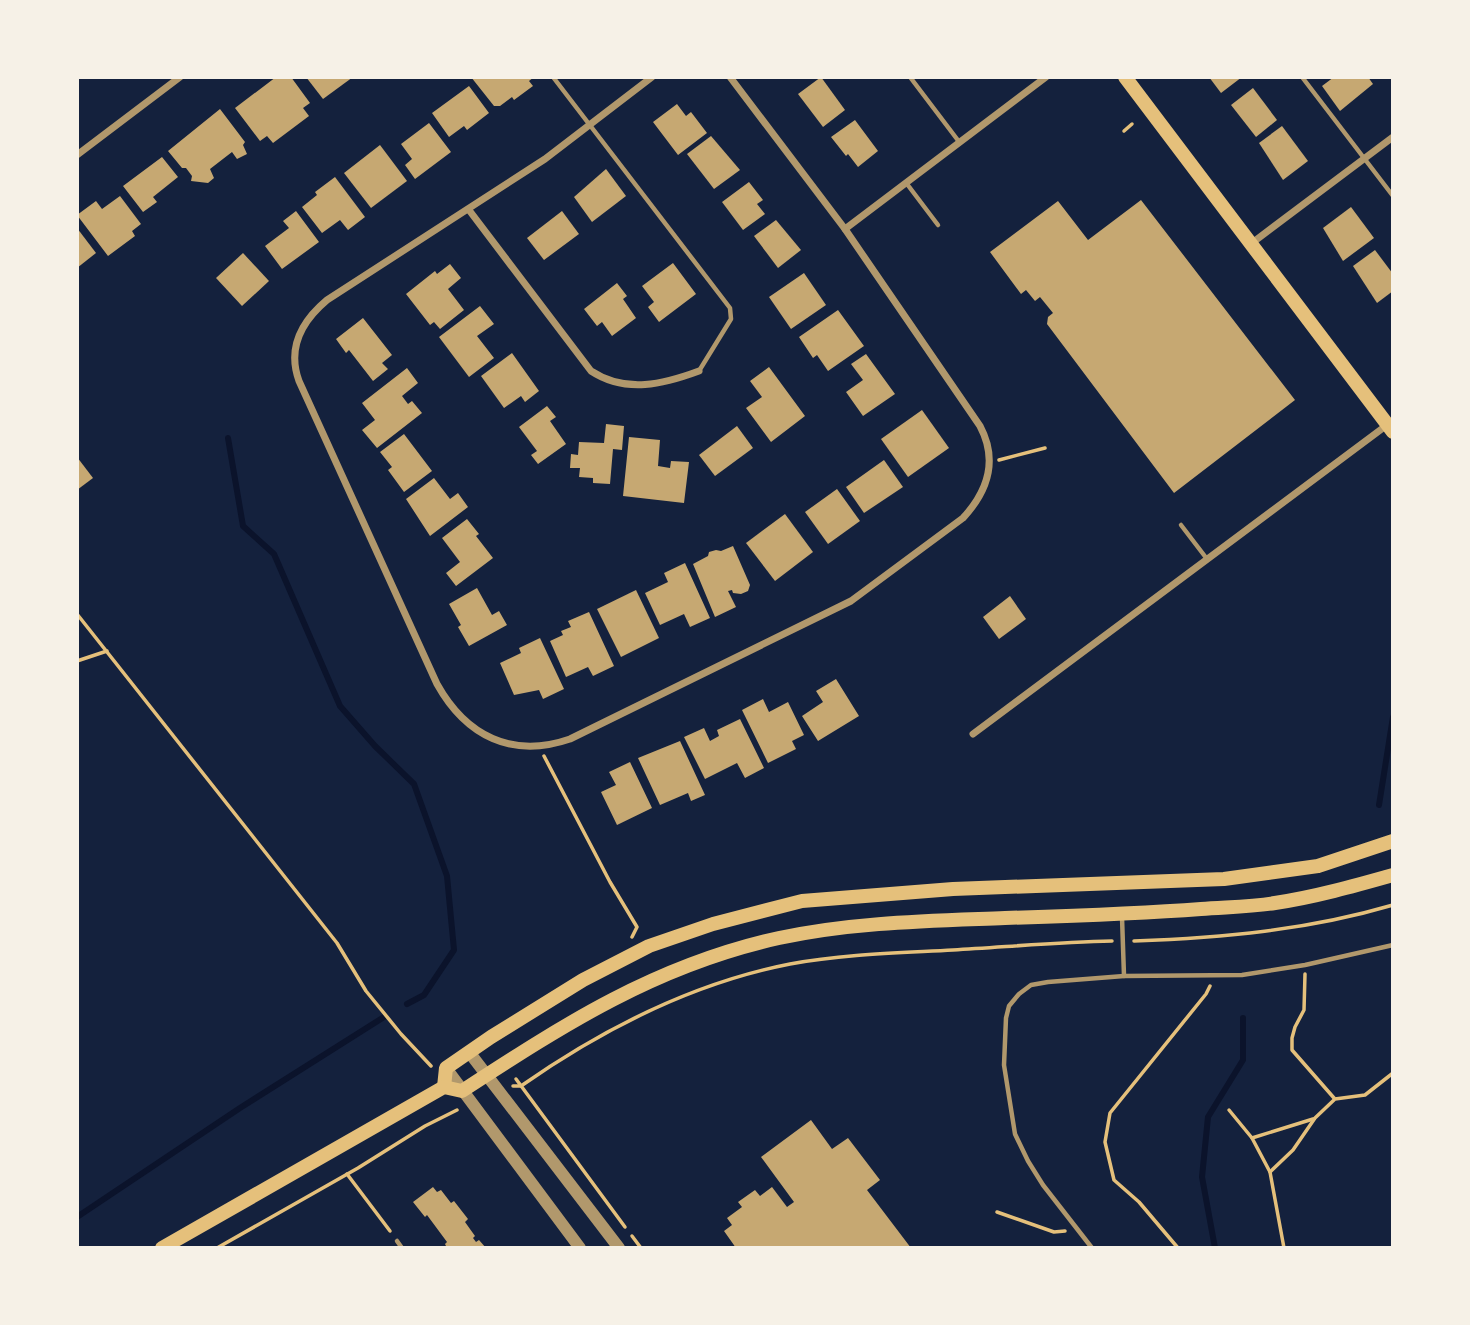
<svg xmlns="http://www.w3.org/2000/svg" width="1470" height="1325" font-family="'Titillium Web',sans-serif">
	<rect width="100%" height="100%" fill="#14213d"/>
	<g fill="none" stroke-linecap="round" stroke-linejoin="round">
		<g stroke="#0b132b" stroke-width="6">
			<path d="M228 438 243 526 274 554 340 706 375 746 414 784 447 876 454 950 424 995 407 1004"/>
			<path d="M1379 805 1393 717"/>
			<path d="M77 1217 240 1108 384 1017"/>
			<path d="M1215 1248 1202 1177 1208 1117 1243 1060V1018"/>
		</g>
	</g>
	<g fill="#c6a872">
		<path d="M276 77H291L310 103 303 108 309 116 273 143 267 136 260 141 235 108Z"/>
		<path d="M306 77H353L323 99Z"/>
		<path d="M471 77H534L529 81 533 86 514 100 512 97 500 106H494Z"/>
		<path d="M821 77 845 110 823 127 798 94Z"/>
		<path d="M1209 77H1242L1221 93Z"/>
		<path d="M1334 77H1368L1373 84 1340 111 1322 86Z"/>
		<path d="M469 86 489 113 467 130 464 126 449 137 432 113Z"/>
		<path d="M1253 88 1277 120 1256 137 1231 105Z"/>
		<path d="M677 104 686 116 691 112 707 133 678 155 653 122Z"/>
		<path d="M220 109 245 142 243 145 247 154 237 159 232 152 210 169 214 178 208 183 191 181 192 176 186 168H182L168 151Z"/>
		<path d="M855 120 878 151 858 167 848 154 846 156 831 137Z"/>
		<path d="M429 123 451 152 415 179 405 165 412 159 401 144Z"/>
		<path d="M1282 126 1308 161 1283 180 1259 143Z"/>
		<path d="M711 136 740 170 714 189 687 154Z"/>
		<path d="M380 145 407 181 371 208 344 173Z"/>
		<path d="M162 157 178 177 153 197 157 202 143 212 123 186Z"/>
		<path d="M606 169 626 196 592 222 574 197Z"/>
		<path d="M335 177 365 217 348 230 340 220 322 233 302 207 317 195 315 192Z"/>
		<path d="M749 182 763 200 757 204 765 214 743 230 722 202Z"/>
		<path d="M120 196 141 224 132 231 135 236 108 256 77 215 96 201 102 209Z"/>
		<path d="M1141 200 1295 400 1174 493 1047 324 1048 317 1053 313 1040 297 1035 301 1026 290 1021 294 990 252 1058 201 1088 240Z"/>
		<path d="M1351 207 1374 238 1343 261 1323 228Z"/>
		<path d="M296 211 319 242 282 269 265 246 289 228 283 221Z"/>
		<path d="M562 211 579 234 544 260 527 238Z"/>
		<path d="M776 220 801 250 778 268 754 236Z"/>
		<path d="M77 228 96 253 77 268Z"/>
		<path d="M1375 250 1393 274V291L1377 303 1353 266Z"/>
		<path d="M243 253 269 281 242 306 216 278Z"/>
		<path d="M673 263 696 294 659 322 648 307 654 302 642 286Z"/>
		<path d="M450 264 461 278 448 289 464 310 440 329 434 322 430 325 406 294 435 271 437 274Z"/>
		<path d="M804 273 826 305 791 329 769 297Z"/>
		<path d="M617 283 627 296 623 299 636 318 612 336 602 322 597 326 584 309Z"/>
		<path d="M480 306 494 324 477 336 494 358 469 377 439 337Z"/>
		<path d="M838 310 864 346 828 371 817 355 813 358 799 337Z"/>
		<path d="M363 318 392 355 382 363 388 369 373 381 349 350 346 353 336 339Z"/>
		<path d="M512 353 539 391 525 402 521 396 504 408 481 376Z"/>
		<path d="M866 354 895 394 863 416 846 392 863 380 851 364Z"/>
		<path d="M769 367 805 416 771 442 746 408 762 397 750 381Z"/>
		<path d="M407 368 418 383 402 396 408 404 412 401 422 413 377 448 362 430 375 420 362 403Z"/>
		<path d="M547 406 556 417 550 421 566 444 538 464 531 455 537 451 519 427Z"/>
		<path d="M922 410 949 448 908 477 881 439Z"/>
		<path d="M606 424 624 426 622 450 613 449 610 484 593 483V478L579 477 580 468H570L571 454 578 455 579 442 604 443Z"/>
		<path d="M737 426 753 448 715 476 699 455Z"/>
		<path d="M404 434 432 471 404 492 388 470 392 467 380 452Z"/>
		<path d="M629 437 660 440 658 466 670 468 671 461 689 462 684 503 623 496Z"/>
		<path d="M77 457 93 478 77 490Z"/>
		<path d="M884 460 903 487 864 513 846 487Z"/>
		<path d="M434 478 450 499 458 493 468 507 430 536 406 499Z"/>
		<path d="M837 489 860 521 828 544 805 512Z"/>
		<path d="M785 514 813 552 775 581 746 543Z"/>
		<path d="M467 519 479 534 476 536 493 558 456 586 446 573 460 562 442 538Z"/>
		<path d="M733 546 750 585 748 591 741 594 733 593 732 590 728 591 736 607 715 617 693 564 708 556 709 552 716 550 721 551Z"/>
		<path d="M685 563 710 618 690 627 684 614 660 625 645 593 668 582 664 573Z"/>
		<path d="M477 588 492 615 499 611 507 625 469 646 458 627 461 625 449 604Z"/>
		<path d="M636 590 659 638 621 657 597 609Z"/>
		<path d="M1010 596 1026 619 999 639 983 617Z"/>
		<path d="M589 612 614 666 593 676 588 667 566 677 550 641 563 635 561 631 571 627 568 621Z"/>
		<path d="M540 638 564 689 543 699 539 690 514 695 500 663 521 653 519 648Z"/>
		<path d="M836 679 859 716 818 741 802 716 823 702 816 691Z"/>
		<path d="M763 699 769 712 788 702 804 735 792 741 796 749 768 763 742 710Z"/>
		<path d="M740 719 764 768 745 778 737 763 705 779 684 737 704 728 710 741 719 736 717 730Z"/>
		<path d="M680 741 705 795 691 801 688 793 660 805 638 758Z"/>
		<path d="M630 762 652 808 617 825 601 792 616 785 609 772Z"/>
		<path d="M811 1120 832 1149 848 1138 880 1180 867 1190 911 1248H736L724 1231 732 1225 727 1218 742 1207 738 1202 755 1190 760 1196 772 1187 787 1207 794 1202 761 1157Z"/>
		<path d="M433 1187 437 1192 441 1190 451 1203 454 1201 468 1219 465 1222 475 1236 473 1238 476 1242 479 1240 486 1248H447L445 1244 447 1242 427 1215 425 1217 413 1202Z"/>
	</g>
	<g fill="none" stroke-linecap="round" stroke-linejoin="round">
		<g stroke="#e5c07b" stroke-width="3.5">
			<path d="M1124 131 1132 124"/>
			<path d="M999 460 1045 448"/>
			<path d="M77 614 337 943 366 991 401 1034 431 1066"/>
			<path d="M77 661 107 651"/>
			<path d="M544 756 610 882 637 927 632 937"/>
			<path d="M1134 941C1222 938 1308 930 1393 905"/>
			<path d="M1305 974 1304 1010 1295 1027 1292 1038V1050L1334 1098"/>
			<path d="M516 1079 625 1227"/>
			<path d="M513 1086H521C601 1030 693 983 790 964 844 954 899 953 953 950 1006 947 1059 942 1112 941"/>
			<path d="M1229 1110 1252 1138"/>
			<path d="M1270 1172 1252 1138 1313 1119"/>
			<path d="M347 1174 390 1231"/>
			<path d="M997 1212 1054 1232 1065 1231"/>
			<path d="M632 1236 641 1248"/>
			<path d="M217 1248 358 1168 425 1126 457 1110"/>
			<path d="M1178 1248 1139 1202 1114 1180 1105 1142 1110 1113 1206 994 1210 986"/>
			<path d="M1284 1248 1270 1172 1293 1150 1315 1118 1335 1099 1365 1095 1393 1073"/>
		</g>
		<g stroke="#b1986c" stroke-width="4.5">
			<path d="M553 77 730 308 731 319 699 371"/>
			<path d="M910 77 960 143"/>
			<path d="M1302 77 1393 196"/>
			<path d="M907 184 938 225"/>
			<path d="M1181 525 1207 559"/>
			<path d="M1122 917 1124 976"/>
			<path d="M397 1241 402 1248"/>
			<path d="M1092 1248 1043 1185 1028 1161 1015 1134 1004 1065 1006 1018 1009 1006 1019 994 1031 985 1048 982 1124 976 1242 975 1305 965 1393 945"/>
		</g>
		<g stroke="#b1986c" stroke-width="7">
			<path d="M652 77 545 159 327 300C302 321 287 348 299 381L437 684C466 736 512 759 570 739L851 601 963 518C988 491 998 460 980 426L845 229 730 77"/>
			<path d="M77 155 180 77"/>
			<path d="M469 210 591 371C626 394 664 384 699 371"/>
			<path d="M845 229 1046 77"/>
			<path d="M1252 243 1393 137"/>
			<path d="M973 734 1387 425"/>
		</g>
		<g stroke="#b1986c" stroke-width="12">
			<path d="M469 1052 619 1248"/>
			<path d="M446 1068 580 1248"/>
		</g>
		<g stroke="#e5c07b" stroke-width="14">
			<path d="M1125 77 1393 432"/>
			<path d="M444 1087 446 1068 491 1037 583 980 649 946 713 924 802 901 953 889 1224 879 1318 866 1393 841"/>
			<path d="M162 1248 444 1087 462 1091C565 1024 656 965 779 938 854 922 929 921 1005 918 1071 916 1136 914 1201 909 1225 907 1250 907 1275 903 1315 897 1354 886 1393 875"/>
		</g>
	</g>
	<rect width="1470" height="1325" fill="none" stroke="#f6f1e7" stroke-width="158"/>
</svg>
